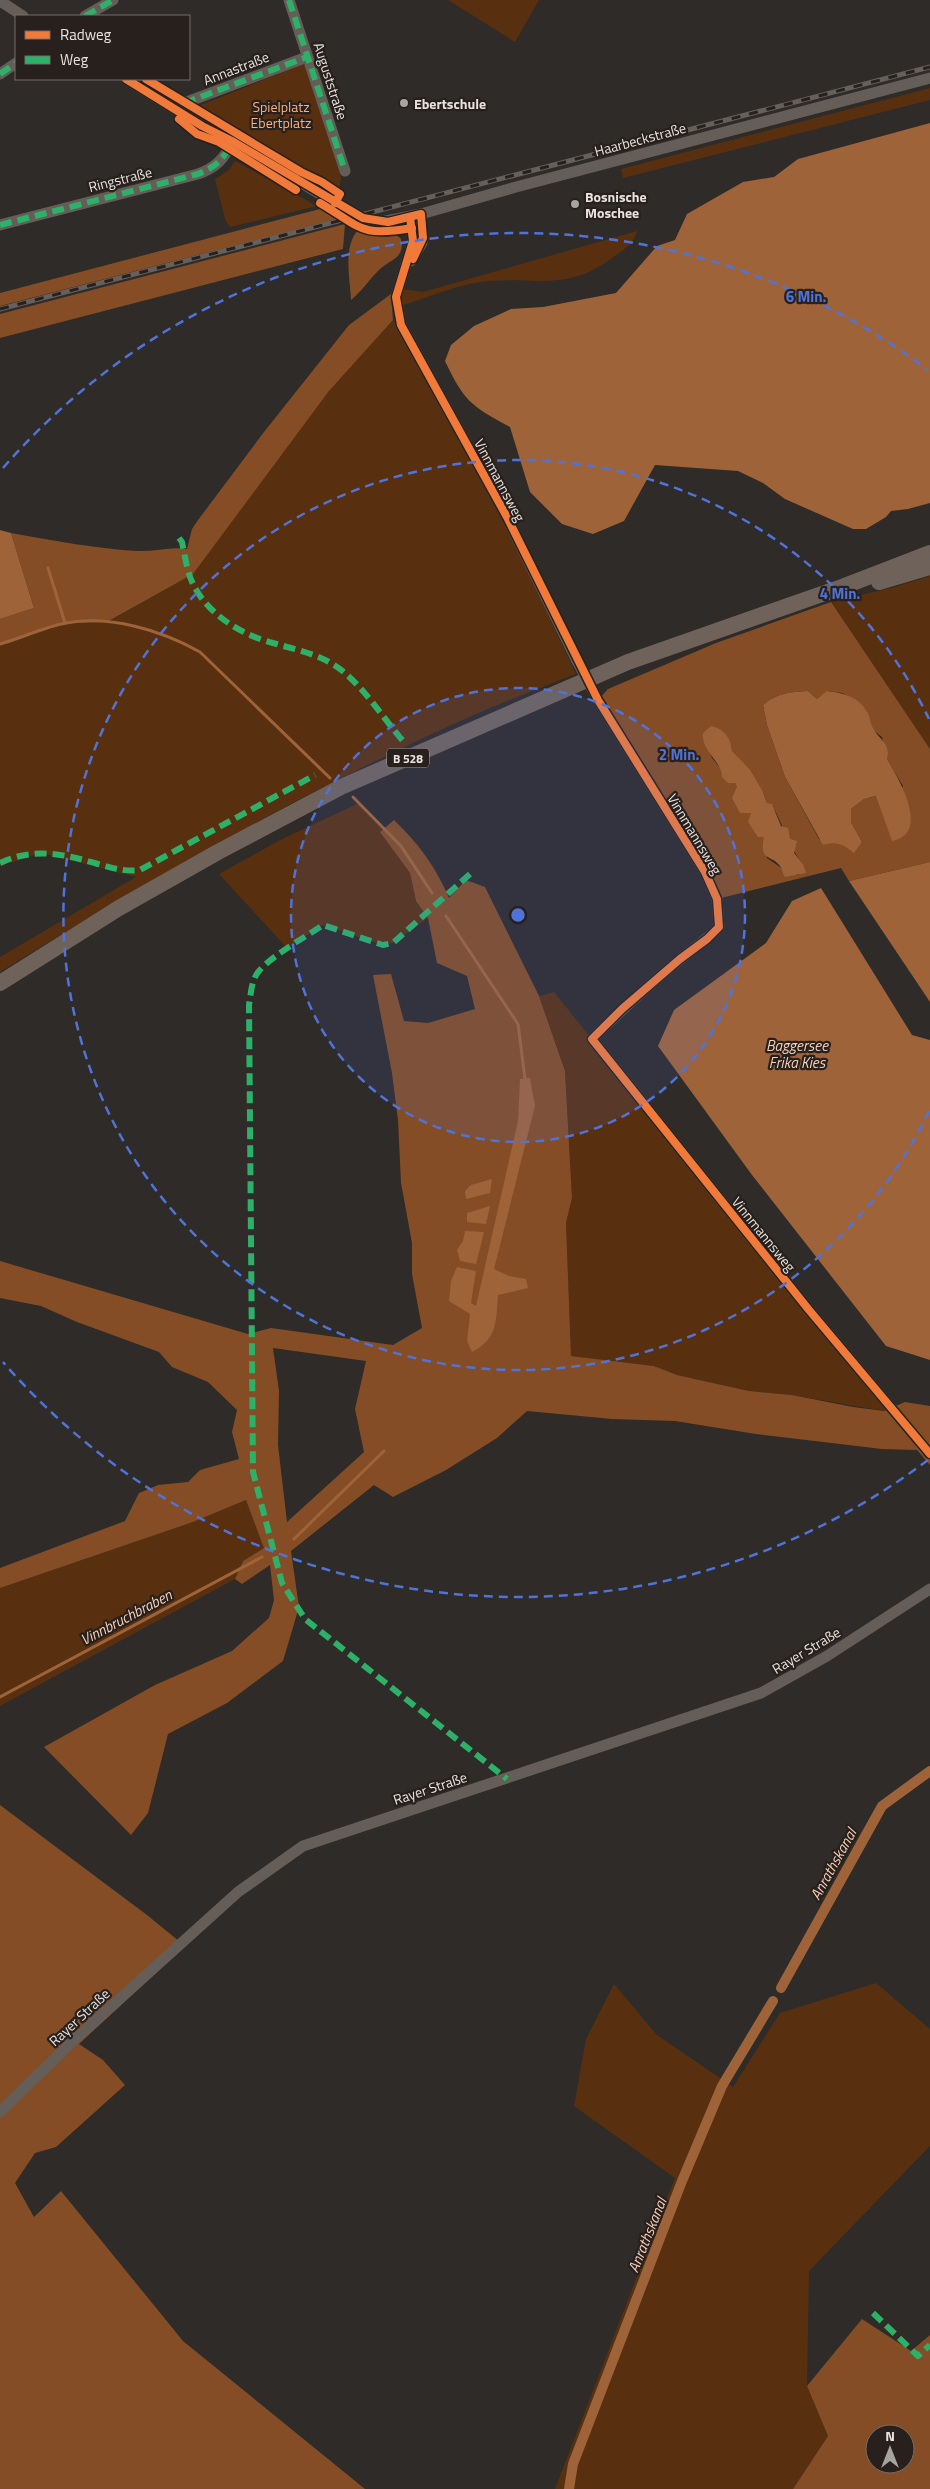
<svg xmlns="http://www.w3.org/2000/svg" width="930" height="2489" font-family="'Titillium Web',sans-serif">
	<rect width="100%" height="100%" fill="#2e2b28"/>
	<g fill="#59300f">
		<path d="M448 0H539L515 42Z"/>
		<path d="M303 64 309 68 341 178 339 191 196 107Z"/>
		<path d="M930 88V100L623 178 621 169Z"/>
		<path d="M235 161 317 206 230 227 226 222 215 179 229 170Z"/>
		<path d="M637 231C634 243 625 249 615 256 562 297 528 272 470 284 447 289 423 299 401 306L403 289 423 292Z"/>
		<path d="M393 320 508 531 576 674C540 688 503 702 467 718 305 791 151 878 0 972V957L136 877 46 854 34 855 0 866V644L65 623 108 622 193 574 329 391Z"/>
		<path d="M930 576V749L831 602 895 587Z"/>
		<path d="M359 803 383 828 381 832 410 873 416 901 428 918 393 943 383 945 323 925 287 948 219 874 280 840Z"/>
		<path d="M554 992 809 1310 889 1406 884 1411 792 1395 749 1391 677 1375 654 1366 571 1356 566 1223 572 1198 565 1071 539 996Z"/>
		<path d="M246 1500 265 1548 243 1561 235 1579 0 1706V1588L193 1522Z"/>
		<path d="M876 1983 930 2029V2146L809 2271 807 2386 828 2436 793 2489H555L675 2178 574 2106 586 2039 614 1984 657 2035 733 2087 780 2013Z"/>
	</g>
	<g fill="#854d25" fill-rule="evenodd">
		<path d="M320 209 337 219 0 306V293Z"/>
		<path d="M345 224 343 249 0 338V314Z"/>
		<path d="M357 231C369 235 393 229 401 239 406 259 388 260 378 271 368 281 362 291 351 300 350 278 343 249 357 231Z"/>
		<path d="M391 294 393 320 329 391 193 574 107 622 65 623 0 644V619L34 608 11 533C50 540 99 549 137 551 154 552 171 546 187 549L192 529 198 520 264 432 349 325Z"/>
		<path d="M831 602 930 749V862L849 881 841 868 717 899 598 700 608 689 716 643ZM808 691 817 699 828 691 842 693 854 699 866 710 873 730 882 737 887 759 903 786 883 813 877 796 864 799 851 809V822L862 842 854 852 842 843 819 839 785 777 767 725 763 705C777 693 790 692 808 691ZM708 730C720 735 732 737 732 751 747 770 758 778 767 803L772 805C783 824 788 847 803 864L799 875H788L780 867 767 858 764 837 735 783H728L722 770 712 758 703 733Z"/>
		<path d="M394 820C418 843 436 867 449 898L466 880 485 887 539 996 565 1071 572 1198 566 1223 571 1356 654 1366 677 1375 749 1391 792 1395 853 1407 884 1411 905 1402 930 1406V1465L917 1450 882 1449 756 1434 675 1421 612 1419 527 1411 497 1438 446 1470 393 1497 374 1485 291 1551 299 1607 283 1661 227 1703 168 1734 148 1813 131 1835 44 1747 155 1685 232 1651 269 1618 274 1600 270 1565 242 1584 235 1579 243 1561 264 1548 246 1500 193 1522 0 1588V1568L125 1521 139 1493 158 1485 188 1482 200 1470 239 1459 232 1432 237 1410 208 1382 172 1367 159 1352 77 1322 41 1306 0 1298V1261L248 1334 271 1328 393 1345 422 1328 412 1274V1243L401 1183 398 1120 392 1073 373 975 391 974 404 1021 428 1023 475 1009 467 976 437 963 428 918 416 901 410 873 380 832ZM273 1348 366 1361 355 1409 364 1452 287 1522 278 1445 279 1391Z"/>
		<path d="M0 1805 147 1915 185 1946 79 2044 103 2060 125 2085 56 2147 35 2153 15 2183 34 2217 61 2191 183 2341 365 2489H0Z"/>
		<path d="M862 2319 911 2351 930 2335V2489H793L828 2436 807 2386ZM875 2434H905V2464H875Z"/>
	</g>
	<g fill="#9f6339">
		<path d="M930 123V503L908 509 891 511 886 517 866 529H853L785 499 763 483 738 471 655 465 624 521 593 534 562 524 530 492 510 427C471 406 464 401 445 361L451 345 474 326 511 309 543 307 616 293 657 246 675 240 687 214 743 182 774 177 798 159Z"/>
		<path d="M0 530 11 533 34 608 0 619Z"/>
		<path d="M808 691 817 699 827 691C842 693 857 696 866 710 870 715 870 723 873 728 879 740 891 743 887 759 901 782 930 834 892 841L876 796 864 799 851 809V822L862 842 854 853C843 844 837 841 823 845L785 777 767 725 763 705C777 693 790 692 808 691Z"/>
		<path d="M711 726C723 728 732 739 732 751L750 770 762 790 767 803 772 804 781 826 788 828 790 839 797 841 794 853 803 864 806 873 785 877C783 874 782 869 780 866 771 854 759 862 764 837H758L748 822 751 813H740L732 798 737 787 735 783H728L722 777C722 761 701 751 703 733Z"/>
		<path d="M930 862V1002L849 881Z"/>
		<path d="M821 888 912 1035 930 1040V1360L886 1346 752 1175 658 1046 674 1010 766 943 792 901Z"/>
		<path d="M530 1078 535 1106 494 1269 509 1276 526 1279 528 1288 498 1295C496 1320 498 1339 472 1352L467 1341 470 1314 449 1301 451 1281 457 1267 476 1271 471 1303 476 1306 518 1121 520 1079Z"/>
		<path d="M492 1179 490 1193 466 1199 465 1191 471 1185Z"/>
		<path d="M490 1206 486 1224 467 1222V1213Z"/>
		<path d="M465 1231 484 1232 476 1264 460 1261 457 1250 463 1241Z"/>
	</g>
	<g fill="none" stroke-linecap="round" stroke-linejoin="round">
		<g stroke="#9f6339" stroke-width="3">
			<path d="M48 568 65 623"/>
			<path d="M0 644C22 638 44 627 66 623 110 615 161 630 200 652L330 778"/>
			<path d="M353 797 401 846 432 893"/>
			<path d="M446 916 518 1024 525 1079"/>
			<path d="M294 1539 384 1451"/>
			<path d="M0 1697 262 1557"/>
		</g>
		<g stroke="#9f6339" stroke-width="10">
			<path d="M781 1988 882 1806 930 1771"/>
			<path d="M569 2489 573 2464 682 2181 722 2086 773 2001"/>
		</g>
		<g stroke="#655d57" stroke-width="11">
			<path d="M289 0 345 171"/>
			<path d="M0 1 23 16"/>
			<path d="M85 16 113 0"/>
			<path d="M0 74 16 63"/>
			<path d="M126 79 202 126 232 141 335 203 363 218 381 222 421 214 516 187 930 78"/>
			<path d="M178 110 184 103 307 57"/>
			<path d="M410 217 413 241 396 297 401 325 507 517 577 661"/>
			<path d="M0 225 198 174C215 168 225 159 232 141"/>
			<path d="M411 261 422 243 421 214"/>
			<path d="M598 700 705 872 717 899 719 927C706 941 692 949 678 961 648 986 619 1012 592 1039L809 1310 930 1454"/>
			<path d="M0 2112 73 2041 238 1892 303 1846 761 1693 827 1656 930 1589"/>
		</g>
		<g stroke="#6f625a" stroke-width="16">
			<path d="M879 582 930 567"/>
			<path d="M0 983 119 908 218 852 341 787 628 662 842 587 930 553"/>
		</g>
		<defs>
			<path id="rail" d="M0 309 930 67"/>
		</defs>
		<use href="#rail" stroke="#65605b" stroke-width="5"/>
		<use href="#rail" stroke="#27201c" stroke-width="3" stroke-dasharray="9" stroke-linecap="butt"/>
		<path stroke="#655d57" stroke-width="11" d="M577 661 598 700"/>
		<g stroke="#2db169" stroke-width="6" stroke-dasharray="12 6" stroke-linecap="butt">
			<path d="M289 0 345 171"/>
			<path d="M85 16 113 0"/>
			<path d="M0 74 16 63"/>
			<path d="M184 103 307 57"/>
			<path d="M0 225 198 174C213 168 223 161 230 145"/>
			<path d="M179 538 182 542C185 556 187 573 194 586 209 615 242 635 273 643 293 649 315 653 334 665 360 681 383 718 403 741"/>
			<path d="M0 863C34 847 64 854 98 864 113 868 125 872 140 870L315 775"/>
			<path d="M470 874 393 943 383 945 323 925C304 938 274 954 259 971 251 980 251 994 249 1005L253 1472 282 1583 305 1619 507 1779"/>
			<path d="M873 2313 918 2356 930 2345"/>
		</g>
		<defs>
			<g id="cycleway">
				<path d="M126 79 202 126 232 141 363 218 388 222 421 214 423 238 413 259"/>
				<path d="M146 79 301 172 322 182 340 194 335 203"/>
				<path d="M179 119 197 134 219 142 296 190"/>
				<path d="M320 203C362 228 360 237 412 228"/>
				<path d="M410 217 413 241 396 297 401 325 507 517 598 700 705 872 717 899 719 927 707 939 680 959 622 1009 592 1039 809 1310 930 1454"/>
			</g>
		</defs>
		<use href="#cycleway" stroke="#27201c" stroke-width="11"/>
		<use href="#cycleway" stroke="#f17a3a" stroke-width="8"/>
	</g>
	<circle cx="518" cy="915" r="227" fill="#5073da" fill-opacity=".12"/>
	<g fill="none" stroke="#5073da" stroke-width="2.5" stroke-dasharray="9 6">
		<circle cx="518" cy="915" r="227"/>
		<path d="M929 1111A455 455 0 1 1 929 719"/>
		<path d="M928 1460A682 682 0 0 1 3 1362M3 468A682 682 0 0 1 928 370"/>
	</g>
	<g fill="#a7a3a0" stroke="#27201c" stroke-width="2">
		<circle cx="404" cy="103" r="5"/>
		<circle cx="575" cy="204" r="5"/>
	</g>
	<g text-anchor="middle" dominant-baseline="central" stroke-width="4.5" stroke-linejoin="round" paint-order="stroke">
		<rect fill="#27201c" stroke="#aea8a5" stroke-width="1" x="387" y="748.5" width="42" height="19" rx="4"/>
		<g font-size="12" font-weight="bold" fill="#e8e3e0">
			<text x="408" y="758">B 528</text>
		</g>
		<g font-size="14" fill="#e8e3e0" stroke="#27201c">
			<text transform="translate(236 68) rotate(-21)">Annastraße</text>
			<text transform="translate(331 81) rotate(72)">Auguststraße</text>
			<text transform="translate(640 139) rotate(-15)">Haarbeckstraße</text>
			<text transform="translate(120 179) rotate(-14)">Ringstraße</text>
			<text transform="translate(500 480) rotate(62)">Vinnmannsweg</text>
			<text transform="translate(695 834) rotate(59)">Vinnmannsweg</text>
			<text transform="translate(764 1234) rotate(51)">Vinnmannsweg</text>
			<text transform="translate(806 1650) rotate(-31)">Rayer Straße</text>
			<text transform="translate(430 1788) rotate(-18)">Rayer Straße</text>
			<text transform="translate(79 2017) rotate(-43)">Rayer Straße</text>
		</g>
		<g font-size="14" font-weight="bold" fill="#e8e3e0" stroke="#27201c" text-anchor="start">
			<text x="414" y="103">Ebertschule</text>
			<text x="585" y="196">Bosnische<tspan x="585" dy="16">Moschee</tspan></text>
		</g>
		<g font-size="14" fill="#f9af7f" stroke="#27201c">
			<text x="281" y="106">Spielplatz<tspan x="281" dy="16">Ebertplatz</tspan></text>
		</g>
		<g font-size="15" font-style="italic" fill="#f6cfb8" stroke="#27201c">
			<text x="797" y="1045">Baggersee<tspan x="797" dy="17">Frika Kies</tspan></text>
			<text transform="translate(126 1617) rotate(-28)">Vinnbruchbraben</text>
			<text transform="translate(833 1864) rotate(-61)">Anrathskanal</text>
			<text transform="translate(647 2235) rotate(-68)">Anrathskanal</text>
		</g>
	</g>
	<circle cx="518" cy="915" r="8" fill="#5073da" stroke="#27201c" stroke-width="2.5"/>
	<g font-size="15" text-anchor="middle" font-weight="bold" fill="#5073da" stroke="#27201c" stroke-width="4.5" stroke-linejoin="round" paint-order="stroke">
		<text x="806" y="302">6 Min.</text>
		<text x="840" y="599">4 Min.</text>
		<text x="679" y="760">2 Min.</text>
	</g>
	<rect x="15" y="15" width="175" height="65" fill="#27201c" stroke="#746e6a"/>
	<rect x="25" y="31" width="25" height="8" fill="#f17a3a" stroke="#746e6a"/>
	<text x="60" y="40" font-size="15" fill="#e8e3e0">Radweg</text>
	<rect x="25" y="56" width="25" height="8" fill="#2db169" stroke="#746e6a"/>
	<text x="60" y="65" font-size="15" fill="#e8e3e0">Weg</text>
	<g transform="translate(890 2449)"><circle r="24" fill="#27201c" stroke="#746e6a"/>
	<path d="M0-4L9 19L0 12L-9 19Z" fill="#a7a3a0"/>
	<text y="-8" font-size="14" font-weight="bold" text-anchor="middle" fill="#e8e3e0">N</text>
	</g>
</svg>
